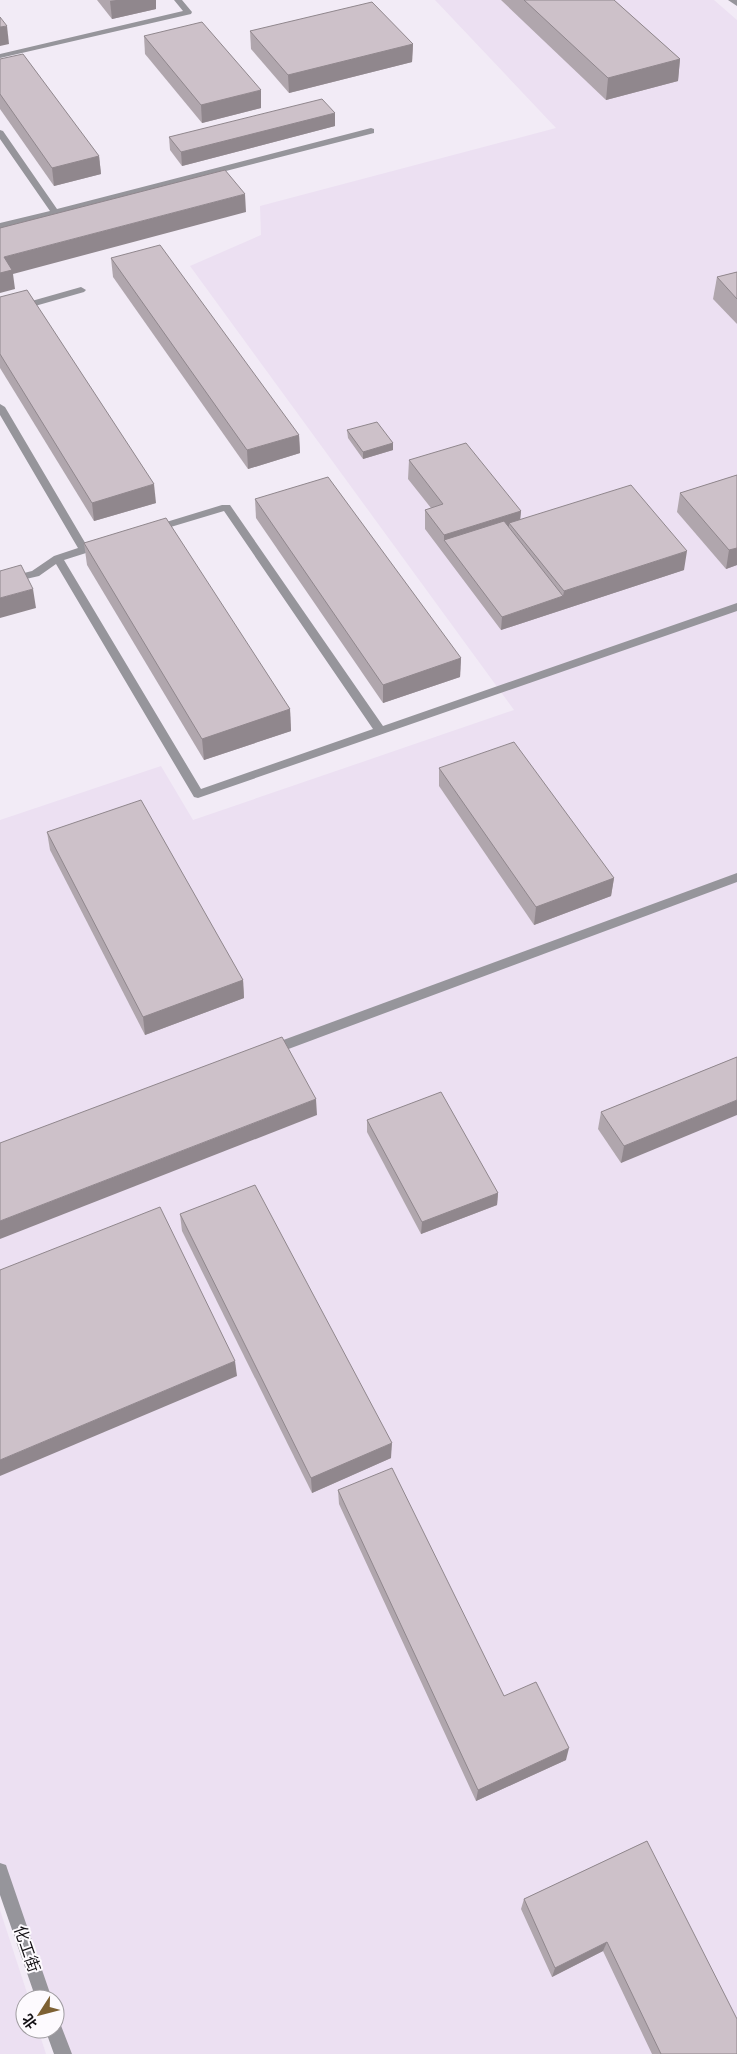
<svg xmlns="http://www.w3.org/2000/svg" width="737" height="2054" font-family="'Space Grotesk','Noto Sans SC',sans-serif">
	<rect width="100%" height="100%" fill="#f2ebf6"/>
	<g fill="#ece0f2">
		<path d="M435 0H714L737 20V2054H64L55 2027V1999H45L0 1867V820L161 766 193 820 514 710 190 266 261 235 260 206 556 128Z"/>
		<path d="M0 1910 29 1999H25V2029H38L46 2054H0Z"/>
	</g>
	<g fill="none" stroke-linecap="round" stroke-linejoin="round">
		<g fill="#96959b" fill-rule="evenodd">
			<path d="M174 0H182L192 12 191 14 0 58V54L183 11Z"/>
			<path d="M728 0H737V6Z"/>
			<path d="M371 128 374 129V133L0 229V223L50 211 0 139V130L3 131 57 209Z"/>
			<path d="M81 287 86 290 84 292 0 316V310Z"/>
			<path d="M0 404 5 407 87 546 101 542 106 545 105 547 64 560 201 789 373 729 224 511 154 532 150 531V527L222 505H230L383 726 737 603V611L198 798 194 797 56 564 39 576 0 585V579L32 571 54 556 78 548 0 415Z"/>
			<path d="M737 873V882L275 1054H267L265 1050 267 1046Z"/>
			<path d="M0 1863 6 1865 8 1871 52 1999H36L0 1895Z"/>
			<path d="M55 2021 60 2023 72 2054H54L45 2029H55Z"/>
		</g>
	</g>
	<g fill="#b0a6ad">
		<path d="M97 0H156V9L112 19Z"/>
		<path d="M501 0H614L680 59 678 81 606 100Z"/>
		<path d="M250 31 413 44 412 62 289 93 251 49Z"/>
		<path d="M144 36 261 108 202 123 145 54Z"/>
		<path d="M0 59 99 156 101 174 54 186 0 109Z"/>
		<path d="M335 113V126L182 166 170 150 169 137Z"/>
		<path d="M111 258 299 435 300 453 248 469 113 277Z"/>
		<path d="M737 272V324L713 299 717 277Z"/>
		<path d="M0 297 156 503 94 521 0 368Z"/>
		<path d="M347 430 393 443V450L363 459 348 438Z"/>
		<path d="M409 460 521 511 520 520 684 570 501 630 425 529V510L431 508 408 479Z"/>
		<path d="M737 475V565L726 569 677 512 680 493Z"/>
		<path d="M255 499 461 658 460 677 383 703 256 518Z"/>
		<path d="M84 543 290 709 291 731 204 760 87 565Z"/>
		<path d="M439 768 614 878 611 896 534 925 439 786Z"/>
		<path d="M47 832 243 980 244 998 145 1035 50 850Z"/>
		<path d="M737 1057 621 1163 598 1129 601 1112Z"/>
		<path d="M367 1120 498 1193 497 1205 421 1234 367 1132Z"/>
		<path d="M180 1214 391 1458 312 1493 182 1231Z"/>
		<path d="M338 1490 504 1696 566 1760 476 1801 339 1504Z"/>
		<path d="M647 1841 737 2054H652L603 1951 552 1977 521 1909 524 1899Z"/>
	</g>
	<g fill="#90878d">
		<path d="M116 0H156V9L112 19 110 1Z"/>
		<path d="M7 26 9 44 0 46V27Z"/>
		<path d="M413 44 412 62 289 93 288 75Z"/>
		<path d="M680 59 678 81 606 100 608 78Z"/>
		<path d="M261 90V108L202 123 201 105Z"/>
		<path d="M335 113V126L182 166 181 152Z"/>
		<path d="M99 156 101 174 54 186 52 168Z"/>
		<path d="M245 194 246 212 13 274 15 289 0 293V273L4 257Z"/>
		<path d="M299 435 300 453 248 469 247 450Z"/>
		<path d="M393 443V450L363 459V452Z"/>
		<path d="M154 484 156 503 94 521 92 503Z"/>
		<path d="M521 511 519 530 509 523V533L444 540V535Z"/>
		<path d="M737 548V565L726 569 729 550Z"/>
		<path d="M687 551 684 570 501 630 502 617 563 596 564 591Z"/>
		<path d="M33 589 36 608 0 618V598Z"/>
		<path d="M461 658 460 677 383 703V685Z"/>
		<path d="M290 709 291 731 204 760 202 739Z"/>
		<path d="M614 878 611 896 534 925 536 907Z"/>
		<path d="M243 980 244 998 145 1035 143 1017Z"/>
		<path d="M316 1099 317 1115 0 1239V1221Z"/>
		<path d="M737 1100V1115L621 1163 624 1146Z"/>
		<path d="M498 1193 497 1205 421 1234 422 1222Z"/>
		<path d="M235 1361 237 1376 0 1476V1460Z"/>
		<path d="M392 1443 391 1458 312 1493 311 1478Z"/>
		<path d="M569 1748 566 1760 476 1801 478 1790Z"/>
		<path d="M607 1942 603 1951 552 1977 555 1968Z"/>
	</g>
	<g fill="#cdc1c9" stroke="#90878d">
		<path d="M524 0H614L680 59 608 78Z"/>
		<path d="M372 2 413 44 288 75 250 31Z"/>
		<path d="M0 17 7 26 0 27Z"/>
		<path d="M202 22 261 90 201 105 144 36Z"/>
		<path d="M23 54 99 156 52 168 0 94V59Z"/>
		<path d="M322 99 335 113 181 152 169 137Z"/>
		<path d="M225 170 245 194 4 257 12 270 0 273V228Z"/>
		<path d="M160 245 299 435 247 450 111 258Z"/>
		<path d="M737 272V299L717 277Z"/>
		<path d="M27 290 154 484 92 503 0 354V297Z"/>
		<path d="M377 422 393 443 363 452 347 430Z"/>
		<path d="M466 443 521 511 444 535 425 510 443 504 409 460Z"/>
		<path d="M737 475V548L729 550 680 493Z"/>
		<path d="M328 477 461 658 383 685 255 499Z"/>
		<path d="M631 485 687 551 564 591 509 523Z"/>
		<path d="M166 518 290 709 202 739 84 543Z"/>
		<path d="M504 521 563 596 502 617 444 540Z"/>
		<path d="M21 565 33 589 0 598V571Z"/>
		<path d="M514 742 614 878 536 907 439 768Z"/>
		<path d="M141 800 243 980 143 1017 47 832Z"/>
		<path d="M282 1037 316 1099 0 1221V1143Z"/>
		<path d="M737 1057V1100L624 1146 601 1112Z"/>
		<path d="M441 1092 498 1193 422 1222 367 1120Z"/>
		<path d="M255 1185 392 1443 311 1478 180 1214Z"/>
		<path d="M160 1207 235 1361 0 1460V1270Z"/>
		<path d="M392 1468 504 1696 536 1682 569 1748 478 1790 338 1490Z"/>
		<path d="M647 1841 737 2019V2054H661L607 1942 555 1968 524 1899Z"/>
	</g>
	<g text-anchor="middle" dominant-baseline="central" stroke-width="4" stroke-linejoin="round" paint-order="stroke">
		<g font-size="16" fill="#131014" stroke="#fdfafe">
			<text transform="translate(27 1949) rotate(71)">化工街</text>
		</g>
	</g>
	<g transform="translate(40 2014) rotate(234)"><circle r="24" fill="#fdfafe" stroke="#9f9ca0"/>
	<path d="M0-4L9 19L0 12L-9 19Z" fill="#7d6033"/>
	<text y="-8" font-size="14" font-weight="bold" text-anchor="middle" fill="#131014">北</text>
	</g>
</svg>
